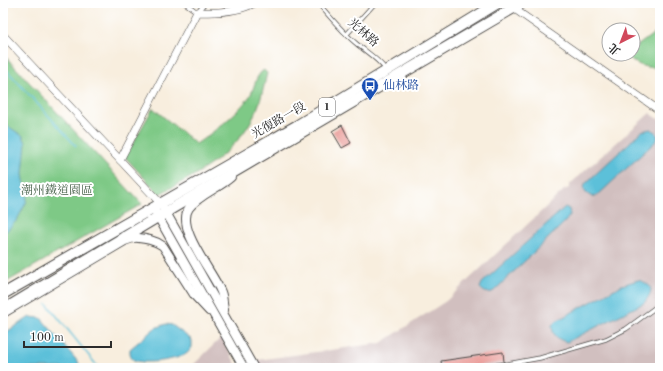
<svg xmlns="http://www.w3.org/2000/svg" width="663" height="371" font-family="'Old Standard TT','Noto Serif TC',serif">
	<rect width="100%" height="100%" fill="#fff"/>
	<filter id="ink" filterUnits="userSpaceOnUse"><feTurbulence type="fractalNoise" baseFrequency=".025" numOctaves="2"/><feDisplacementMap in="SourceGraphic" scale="8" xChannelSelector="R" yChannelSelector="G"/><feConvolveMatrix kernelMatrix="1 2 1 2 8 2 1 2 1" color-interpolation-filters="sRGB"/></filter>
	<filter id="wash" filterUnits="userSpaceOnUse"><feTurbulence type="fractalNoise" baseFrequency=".012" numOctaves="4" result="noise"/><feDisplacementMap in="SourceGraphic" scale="16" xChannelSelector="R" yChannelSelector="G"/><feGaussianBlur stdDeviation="0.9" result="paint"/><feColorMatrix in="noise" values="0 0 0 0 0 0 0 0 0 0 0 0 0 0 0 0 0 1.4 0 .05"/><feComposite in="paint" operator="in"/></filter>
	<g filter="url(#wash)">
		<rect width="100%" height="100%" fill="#f8eede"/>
		<g fill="#d1bfbf">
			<path d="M650 113 660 120V368H242L258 360 381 343 446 301 564 190 569 188 570 184Z"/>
			<path d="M222 337 238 368H190Z"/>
		</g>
		<g fill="#7ec986" stroke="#547a58">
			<path d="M660 29V66C649 70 636 65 628 57L630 54H633V49Z"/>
			<path d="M3 54 142 204 3 284Z"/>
			<path d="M264 70 267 73C264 86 261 100 256 112 236 154 199 174 159 194L125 157 153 108 196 144C215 131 233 117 248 99 255 90 254 76 264 70Z"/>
		</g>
		<g fill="#5bc0d9" stroke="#437682">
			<path d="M3 123 23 136 26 143 23 174 27 198 26 203 17 220 3 235Z"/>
			<path d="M650 129 656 132 658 138 655 142 598 195 592 197 586 193 583 188 586 183 642 131Z"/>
			<path d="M565 207 569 209 570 215 565 222 494 291C488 294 485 293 480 288L482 283Z"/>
			<path d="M638 280C655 285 653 292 644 303L567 342C558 340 552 335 552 325L556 321 622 285Z"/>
			<path d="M30 317 41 318 79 363 78 368H3V334Z"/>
			<path d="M166 324 172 325 192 340V347C191 349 189 352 186 354 177 360 144 365 134 360 130 358 130 354 130 349L155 328Z"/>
		</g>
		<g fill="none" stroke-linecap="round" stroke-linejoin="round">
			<g stroke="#5bc0d9" stroke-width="1.5">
				<path d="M3 66 76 146"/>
				<path d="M47 304 98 367"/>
			</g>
		</g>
		<g id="blocks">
			<g fill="#e89491">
				<path d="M342 125 351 143 342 148 332 131Z"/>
				<path d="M503 352 504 362 461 368H442L441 361Z"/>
			</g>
		</g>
	</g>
	<g filter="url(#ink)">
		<use href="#blocks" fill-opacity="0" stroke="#4a4846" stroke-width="1"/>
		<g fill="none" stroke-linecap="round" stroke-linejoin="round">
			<defs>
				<g id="service">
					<path d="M185 3 197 12 205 3"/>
					<path d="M318 3C330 17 343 33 358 45 368 53 378 59 386 70"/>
					<path d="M347 34 375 3"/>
					<path d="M3 316 126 243 135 240"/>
					<path d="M485 368 540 358 606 339 626 329 660 304"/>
				</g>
				<g id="minor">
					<path d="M513 8 660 111"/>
					<path d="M3 35 120 160"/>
					<path d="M161 204 120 160 197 12C216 13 238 12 255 3"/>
				</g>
				<g id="tertiary">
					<path d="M164 209 254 368"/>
					<path d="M156 213 244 368"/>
					<path d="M124 236C139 239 150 237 163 246L195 296 209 311"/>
					<path d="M224 310C223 304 223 297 221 292 213 272 175 228 189 208 199 195 219 188 231 177"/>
				</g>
				<g id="primary">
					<path d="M3 294 296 126 498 3"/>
					<path d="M3 310 166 212 522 3"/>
				</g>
			</defs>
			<use href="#service" stroke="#4a4846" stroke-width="5"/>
			<use href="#minor" stroke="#4a4846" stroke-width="8"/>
			<use href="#tertiary" stroke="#4a4846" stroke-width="10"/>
			<use href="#primary" stroke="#4a4846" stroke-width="12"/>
			<use href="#service" stroke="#fff" stroke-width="3.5"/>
			<use href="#minor" stroke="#fff" stroke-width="7"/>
			<use href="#tertiary" stroke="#fff" stroke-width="8"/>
			<use href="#primary" stroke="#fff" stroke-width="10"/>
		</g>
	</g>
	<defs>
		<symbol id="bus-pin" viewBox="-11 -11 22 30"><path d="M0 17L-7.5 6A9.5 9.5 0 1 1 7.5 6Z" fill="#1a4fb4" stroke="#fff"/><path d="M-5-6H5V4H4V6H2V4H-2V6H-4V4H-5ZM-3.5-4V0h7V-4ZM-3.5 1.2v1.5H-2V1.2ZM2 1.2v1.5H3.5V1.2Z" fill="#fff"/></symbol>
	</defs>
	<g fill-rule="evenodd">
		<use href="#bus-pin" x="360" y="76" width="20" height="27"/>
	</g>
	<g text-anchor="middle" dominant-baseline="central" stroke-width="4" stroke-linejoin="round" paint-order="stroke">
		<rect fill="#fff" stroke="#6b6b6b" stroke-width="1" x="319" y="98" width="16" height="18" rx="3"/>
		<g font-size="11" font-weight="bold" fill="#2b2b2b">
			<text x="327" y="107">1</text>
		</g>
		<g font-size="12" fill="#2b2b2b" stroke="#fff">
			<text transform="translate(363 33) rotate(41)">光林路</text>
			<text transform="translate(279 121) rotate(-30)">光復路一段</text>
		</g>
		<g font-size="12" fill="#164399" stroke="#fff" text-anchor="start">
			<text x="383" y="86">仙林路</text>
		</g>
		<g font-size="12" fill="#48624b" stroke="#fff">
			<text x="57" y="191">潮州鐵道園區</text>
		</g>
	</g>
	<rect width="663" height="371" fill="none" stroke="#fff" stroke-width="16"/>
	<g transform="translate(621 42) rotate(222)"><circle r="19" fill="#ffffff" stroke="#aaaaaa"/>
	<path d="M0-3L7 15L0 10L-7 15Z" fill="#d1495b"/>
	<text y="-6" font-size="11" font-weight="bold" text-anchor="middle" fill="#2b2b2b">北</text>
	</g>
	<path d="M24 341v6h87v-6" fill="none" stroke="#2b2b2b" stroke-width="2"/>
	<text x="30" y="341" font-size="12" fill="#2b2b2b" stroke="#ffffff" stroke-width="3" paint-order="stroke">100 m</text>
</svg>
